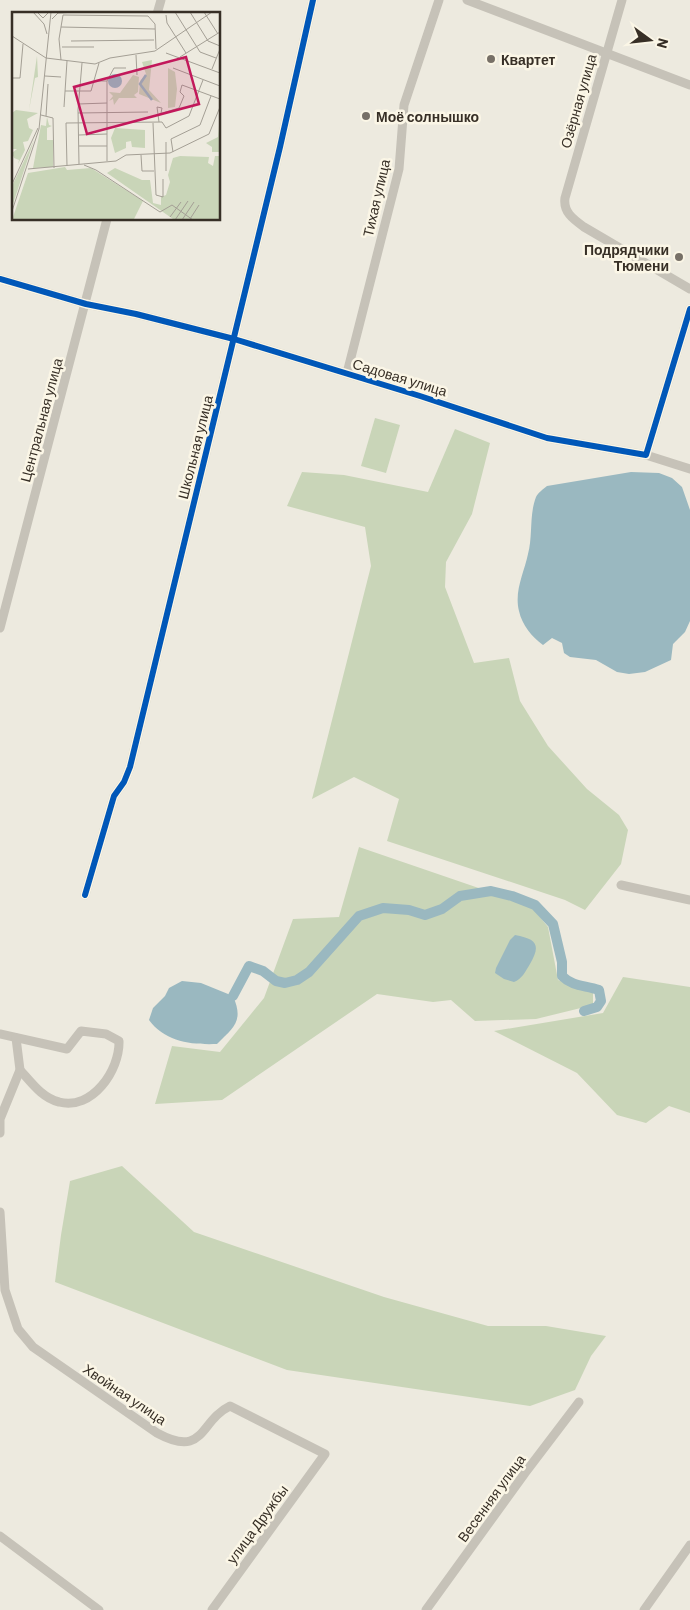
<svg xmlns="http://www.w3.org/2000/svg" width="690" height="1610" font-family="Barlow,sans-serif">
	<rect width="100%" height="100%" fill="#edeadf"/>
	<g fill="#c9d5b8">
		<path d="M375 418 400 425 386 473 361 466Z"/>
		<path d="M455 429 490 443 472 514 446 562 445 587 474 663 509 658 520 701 548 746 587 789 619 815 628 830 621 864 585 910 565 900 387 841 399 799 354 777 312 799 371 566 365 527 287 506 302 472 344 475 428 492Z"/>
		<path d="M359 847 531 906 548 927 558 980 593 992V1005L536 1019 475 1021 451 1000 433 1002 377 994 222 1100 155 1104 172 1046 220 1052 264 998 293 919 339 917Z"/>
		<path d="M623 977 690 987V1113L669 1106 646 1123 617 1115 577 1073 494 1031 603 1013Z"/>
		<path d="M122 1166 194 1232 384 1297 488 1326H546L606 1336 591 1356 575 1390 530 1406 287 1370 55 1282 61 1235 70 1181Z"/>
	</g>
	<g fill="#9ab8c0">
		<path d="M631 472 659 473 672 478 682 487 690 510V621L685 632 673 644 671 660 645 672 629 674 617 672 596 660 570 657 564 653 562 643 552 638 543 645C532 637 522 625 519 611 514 591 524 573 528 554 533 536 529 515 536 497 538 493 543 489 547 486Z"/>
		<path d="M515 935C537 939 541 945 530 964 525 972 522 979 514 982L504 979 495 973 496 968 510 940Z"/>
		<path d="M182 981 201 983 233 996C244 1021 234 1027 217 1044 192 1045 165 1042 149 1020L153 1008 165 996 169 988Z"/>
	</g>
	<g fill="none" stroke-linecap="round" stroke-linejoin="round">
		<path stroke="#9ab8c0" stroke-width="10" d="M233 996 249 966 263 971 276 981 285 983 297 980 309 972 359 916 383 908 409 910 425 915 442 909 460 896 491 891 512 896 535 905 553 924 562 962V976C573 987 585 985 599 990L601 1001 597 1007 584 1011"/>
		<g stroke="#c6c2b8" stroke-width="9">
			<path d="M467 0 690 85"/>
			<path d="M622 0 565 198C563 212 573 219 584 227L690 289"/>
			<path d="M157 14 161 0"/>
			<path d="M0 279 86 304 136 314 234 339 420 396 547 438 646 455 690 309"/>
			<path d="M347 373 399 169 404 105 439 0"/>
			<path d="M646 455 690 469"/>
			<path d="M0 628 107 219"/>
			<path d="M621 885 690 900"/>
			<path d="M85 895 114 796 124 782 130 767 280 147 313 0"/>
			<path d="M0 1034 67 1049 81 1031 106 1034 119 1041C120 1070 92 1111 59 1102 42 1098 31 1082 20 1070"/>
			<path d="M0 1133V1119L20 1070 16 1038"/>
			<path d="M0 1212 5 1290 18 1329 33 1347 157 1433C205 1459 199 1421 230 1406L325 1454 212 1610"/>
			<path d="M0 1536 99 1610"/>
			<path d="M426 1610 525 1473 579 1402"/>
			<path d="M644 1610 690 1545"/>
		</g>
		<defs>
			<g id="cycleway">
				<path d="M0 279 86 304 136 314 234 339 420 396 547 438 646 455 690 309"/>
				<path d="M85 895 114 796 124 782 130 767 280 147 313 0"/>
			</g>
		</defs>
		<use href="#cycleway" stroke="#fbf6e6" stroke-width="9"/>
		<use href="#cycleway" stroke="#0057b8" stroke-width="6"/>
	</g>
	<g fill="#777067" stroke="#fbf6e6" stroke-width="2">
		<circle cx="491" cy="59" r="5"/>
		<circle cx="366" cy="116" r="5"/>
		<circle cx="679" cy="257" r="5"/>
	</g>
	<g text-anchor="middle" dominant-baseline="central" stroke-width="5" stroke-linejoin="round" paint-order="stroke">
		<g font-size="14" font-weight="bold" fill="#372f26" stroke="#fbf6e6" text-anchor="start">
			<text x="501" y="59">Квартет</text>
			<text x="376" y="116">Моё солнышко</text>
			<text x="669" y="249" text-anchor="end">Подрядчики<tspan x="669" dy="16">Тюмени</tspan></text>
		</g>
		<g font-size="14" fill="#372f26" stroke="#fbf6e6">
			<text transform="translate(578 101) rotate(-74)">Озёрная улица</text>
			<text transform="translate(376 198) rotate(-77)">Тихая улица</text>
			<text transform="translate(400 377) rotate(17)">Садовая улица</text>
			<text transform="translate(41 420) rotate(-75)">Центральная улица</text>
			<text transform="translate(195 447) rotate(-76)">Школьная улица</text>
			<text transform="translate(125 1394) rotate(34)">Хвойная улица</text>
			<text transform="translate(491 1498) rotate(-54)">Весенняя улица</text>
			<text transform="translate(257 1524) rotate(-54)">улица Дружбы</text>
		</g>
	</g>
	<g transform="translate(12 12)">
		<rect width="208" height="208" fill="#edeadf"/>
		<path d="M25 44 26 65 23 66 17 98ZM140 48 137 78 149 91 127 82 128 69 134 62 130 50ZM156 56 163 60 165 77 163 95 156 96ZM121 63 127 65 126 80 122 83 125 86H107L102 93 101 87 97 89 101 84 97 80 108 81ZM4 98 26 101 15 107 17 116 21 118 16 129 11 130 13 138 6 152 7 148 2 146 0 141 5 137H0V101ZM35 105 37 113 40 114 35 116V128H41V155L21 156 29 113 34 114ZM207 114V140H200V135L194 131 206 125ZM103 116 133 118V136L120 135 119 129 114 130V136L103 141 99 126ZM22 128 0 195V174ZM168 144 197 145 196 151 201 154 203 144H207V207H161L95 161 103 156 130 168H138L141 191 149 193V185L154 183 158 170 156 163 161 146ZM53 155 55 158 79 156 131 189 122 207 0 208 16 161Z" fill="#c9d5b8"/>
		<path d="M96 69a7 7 0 1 1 14 0a7 7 0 1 1-14 0Z" fill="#9ab8c0"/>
		<path fill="none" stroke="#9ab8c0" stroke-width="2.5" d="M134 63 128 72 140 88"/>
		<path fill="none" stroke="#a49f95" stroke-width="1" d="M21 0 32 12 35 22M25 0 31 6 37 0M163 0 188 40 204 46M178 0 196 29 208 34M192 0 206 22M154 3 155 11 174 41M40 7 46 1 65 0M49 15 143 17M0 24 34 46 83 52 98 46 143 39 200 0M59 29 142 28M50 35H82M154 41 208 61M124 43 125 63M168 45 208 20M49 48 47 27 51 3 136 4 143 12 144 37M161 56 208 74M200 57 208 37M33 64 49 65M0 66H8L11 32M83 69H95V149M95 69 102 56H114M53 79H79L87 51M66 92 95 91M52 95 55 49M66 101 136 100M147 102 167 96 172 84 168 80 170 73 208 87M29 103 41 106 42 156M34 104 36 72M147 110 145 95 150 96 149 101M141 111 144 183 151 185V167M67 123 95 122M154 130V159M67 134H95M161 140 159 127 188 113 199 84M129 143 130 159H142M67 152 66 98 70 51M72 153 84 158 148 200 160 193M55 154 54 111 150 110 154 116 177 104 191 68M16 157 104 149 114 143 158 141 197 122 208 95M0 172 26 116M160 193 181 208M0 199 27 117 39 0M158 205 169 190M178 207 187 193M163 208 176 189M170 208 182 190"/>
		<path fill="#c2185b" fill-opacity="0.15" stroke="#c2185b" stroke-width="2.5" d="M174 45 187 92 75 122 62 75Z"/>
		<rect width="208" height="208" fill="none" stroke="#372f26" stroke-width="2.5"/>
	</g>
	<g transform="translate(650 40) rotate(105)" stroke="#fbf6e6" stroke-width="4" paint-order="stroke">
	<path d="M0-4L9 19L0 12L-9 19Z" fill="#372f26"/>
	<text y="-8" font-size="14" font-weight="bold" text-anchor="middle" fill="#372f26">N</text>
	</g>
</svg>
